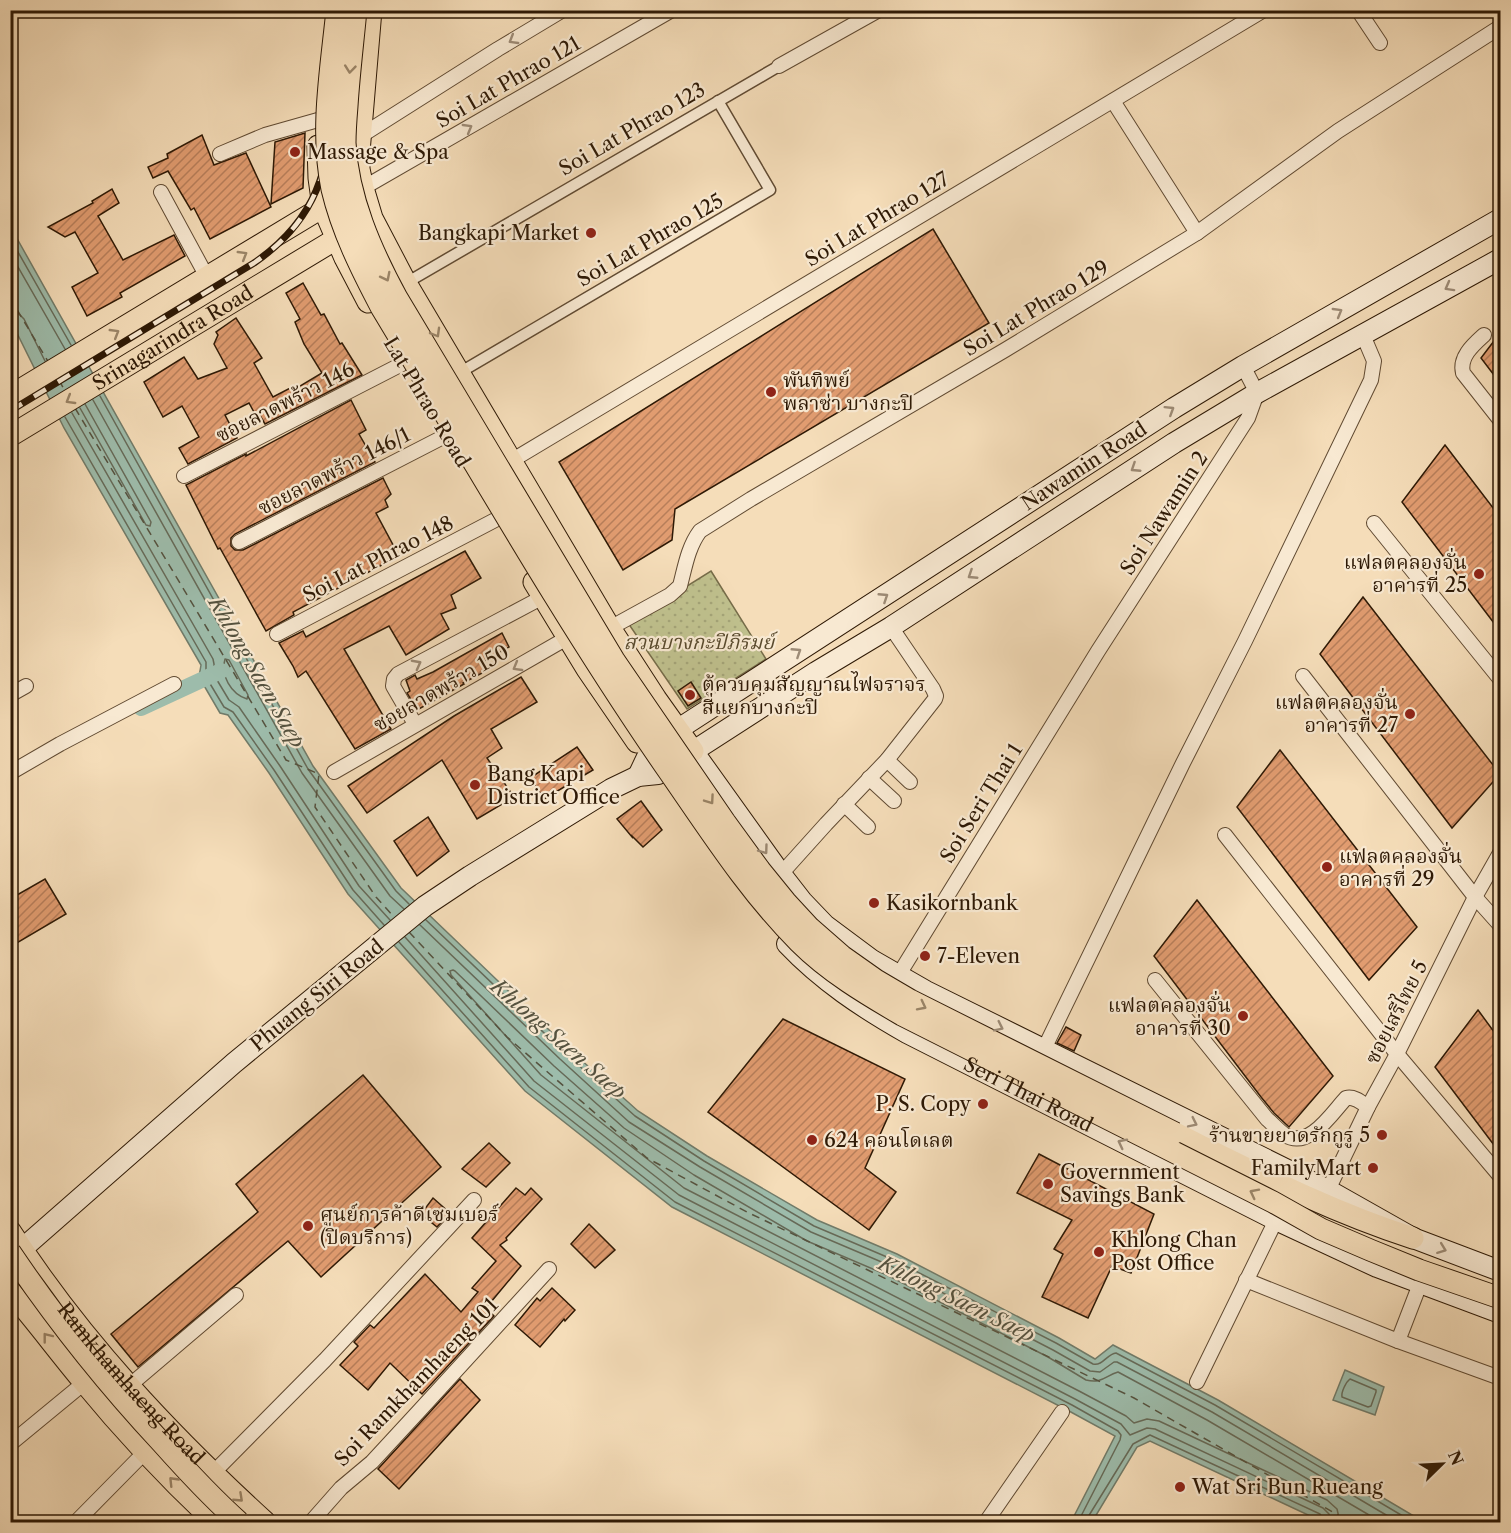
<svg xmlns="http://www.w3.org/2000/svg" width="1511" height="1533" font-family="'Libre Caslon Text','Noto Serif Thai',serif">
	<defs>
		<pattern id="park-dots" width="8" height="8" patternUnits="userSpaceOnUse" patternTransform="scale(1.5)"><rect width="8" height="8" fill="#bfc08d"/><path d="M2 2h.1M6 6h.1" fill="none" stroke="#a4a478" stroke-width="1.8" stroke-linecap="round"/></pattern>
		<pattern id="building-hatch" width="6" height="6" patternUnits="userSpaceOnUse" patternTransform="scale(1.5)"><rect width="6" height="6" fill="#e19c70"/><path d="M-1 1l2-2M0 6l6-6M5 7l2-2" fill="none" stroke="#b77e5a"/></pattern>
	</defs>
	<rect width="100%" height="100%" fill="#f5ddb9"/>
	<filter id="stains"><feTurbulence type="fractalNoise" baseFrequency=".00333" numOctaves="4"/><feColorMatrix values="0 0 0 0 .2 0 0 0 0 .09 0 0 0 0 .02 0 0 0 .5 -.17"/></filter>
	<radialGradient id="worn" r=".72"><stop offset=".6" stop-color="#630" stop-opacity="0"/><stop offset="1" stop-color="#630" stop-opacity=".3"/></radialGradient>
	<path fill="url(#park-dots)" stroke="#766c49" stroke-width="1.5" d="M711 571 766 659 687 709 628 623Z"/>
	<g fill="#9dbcab" stroke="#717b69" stroke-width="1.5">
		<path d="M10 226 313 766 401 888 569 1049 638 1111 707 1156 817 1220 897 1254 1059 1338 1095 1359 1113 1345 1218 1400 1424 1522H1323L1150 1441 1137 1447 1092 1522H1071L1115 1436 1069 1411 672 1207 525 1091 348 894 269 773 228 715 220 713 199 677 201 665 64 428 11 321Z"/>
		<path d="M1345 1370 1384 1387 1375 1415 1333 1400Z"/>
	</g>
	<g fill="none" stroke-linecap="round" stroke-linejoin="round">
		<g stroke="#666a58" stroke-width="1.5">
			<path d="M10 238 71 345"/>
			<path d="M10 253 65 349"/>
			<path d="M10 313 19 314 24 319 45 361"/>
			<path d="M100 396 308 769 396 891 409 904"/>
			<path d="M93 400 302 773 390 896 404 909"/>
			<path d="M80 408 146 525 150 526 151 522 85 404"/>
			<path d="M72 413 213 659 214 664V675L229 700 239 707 280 766 359 886 390 920"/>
			<path d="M65 417 206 662V677L224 707 233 712 274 770 353 890 384 925"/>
			<path d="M225 659 229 660 248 695 247 699C231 694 220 675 225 659Z"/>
			<path d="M426 920 565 1053 635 1116 704 1161 814 1226 894 1260 1056 1343 1093 1364C1103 1366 1107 1354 1116 1353L1215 1405 1413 1522"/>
			<path d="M420 925 560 1059 629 1122 700 1167 811 1232 891 1266 1053 1350 1090 1371 1100 1372 1114 1362H1117L1212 1412 1398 1522"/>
			<path d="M405 937 534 1081 679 1195 1075 1399 1121 1424 1130 1435 1147 1428 1155 1429 1323 1508 1329 1514 1331 1522"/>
			<path d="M399 942 529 1087 675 1202 1072 1405 1118 1431 1121 1435 1120 1440 1078 1522"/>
			<path d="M1350 1379 1376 1390V1392L1371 1406 1368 1407 1342 1397C1341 1392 1346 1382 1350 1379Z"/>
			<path d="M1087 1522 1088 1517 1133 1444 1150 1435 1320 1514 1323 1518V1522"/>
			<path d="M1340 1522 1337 1509 1327 1500 1159 1421 1147 1419 1134 1423 1126 1416 1079 1391 684 1188 541 1075 451 975 450 971 453 970 455 971 554 1066 624 1128 694 1175 807 1241 887 1275 1048 1357 1086 1380C1102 1384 1105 1376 1118 1372L1207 1420 1381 1522"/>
		</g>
		<path stroke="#9dbcab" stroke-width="16" d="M141 708 221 671"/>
		<g stroke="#55523f" stroke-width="1.5" stroke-dasharray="8 6" stroke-linecap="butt">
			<path d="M10 298 49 363"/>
			<path d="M59 380 65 391"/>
			<path d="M75 408 286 760 319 774 315 807 376 897 395 918"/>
			<path d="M409 932 507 1037 647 1158 747 1212 1134 1398 1350 1522"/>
		</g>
	</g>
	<g fill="url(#building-hatch)" stroke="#2e1905" stroke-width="1.5">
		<path d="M305 133 303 188 271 204 275 142Z"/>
		<path d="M202 135 214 165 246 153 271 207 210 239 194 208 191 210 168 171 153 178 148 167 168 158 167 154Z"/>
		<path d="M112 189 119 203 98 216 123 260 174 235 185 256 120 293 122 297 87 316 72 287 98 273 75 232 65 237 48 227 93 203 92 201Z"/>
		<path d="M933 229 989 323 675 509 672 540 623 570 559 462Z"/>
		<path d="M303 283 321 315 324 314 340 344 342 343 362 375 265 424 258 412 255 414 249 403 225 415 237 438 188 464 179 448 199 437 182 406 163 417 144 382 184 357 198 379 227 368 214 344 218 335 216 332 236 318 262 358 254 363 273 397 296 385 297 388 322 373 304 344 295 322 300 319 286 293Z"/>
		<path d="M1500 333V383L1481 358Z"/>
		<path d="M351 400 366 430 359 434 375 462 235 534 231 538V546L235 550H243L383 478 391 494 385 500 388 507 376 513 399 556 293 612 294 615 266 631 220 548 218 549 186 485 246 454V456Z"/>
		<path d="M1445 445 1500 517V631L1402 502Z"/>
		<path d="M465 551 481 578 451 595 456 608 441 614 449 629 406 655 389 626 344 649 391 729 355 749 306 671 298 677 293 666 279 643 303 631 306 637Z"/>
		<path d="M1363 597 1500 774 1452 828 1320 654Z"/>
		<path d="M502 633 509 647 481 663 486 671 463 683 464 684 417 710 407 693 410 691 406 680 415 675 417 679 433 672Z"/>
		<path d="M521 677 537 702 491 729 502 748 487 758 514 797 477 819 442 760 367 813 348 786 454 716Z"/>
		<path d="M691 682 701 698 688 706 678 691Z"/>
		<path d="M577 747 593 770 544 799 530 778Z"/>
		<path d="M1280 750 1417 927 1369 980 1237 807Z"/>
		<path d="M641 801 662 830 643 847 632 836V837L617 819Z"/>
		<path d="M428 817 449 851 417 876 394 841Z"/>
		<path d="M45 879 66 914 10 947V899Z"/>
		<path d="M1197 900 1333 1076 1289 1127 1274 1113 1261 1097 1154 956Z"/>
		<path d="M1478 1010 1500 1040V1153L1435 1067Z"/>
		<path d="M783 1019 905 1079 865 1168 896 1192 869 1230 708 1112Z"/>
		<path d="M1066 1027 1081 1035 1074 1051 1057 1043Z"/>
		<path d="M363 1075 441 1167 321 1277 288 1241 138 1367 111 1334 258 1212 236 1184Z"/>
		<path d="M489 1143 510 1163 486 1187 462 1169Z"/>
		<path d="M1039 1154 1154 1214 1131 1273 1112 1266 1088 1318 1042 1297 1063 1254 1054 1249 1072 1220 1017 1193Z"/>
		<path d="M516 1188 525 1195 531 1188 542 1199 506 1238 507 1240 500 1245 521 1266 486 1308 494 1316 422 1394 390 1363 368 1390 340 1365 358 1346 354 1342 370 1325 374 1328 425 1274 461 1312 478 1292 472 1288 496 1261 472 1238Z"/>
		<path d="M433 1198 450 1213 437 1227 421 1214Z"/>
		<path d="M589 1224 615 1250 595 1268 571 1244Z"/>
		<path d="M552 1288 575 1310 565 1321 564 1319 540 1347 515 1325 537 1298 540 1301Z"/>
		<path d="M460 1379 480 1400 399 1489 378 1469Z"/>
	</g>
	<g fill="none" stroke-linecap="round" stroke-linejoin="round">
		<defs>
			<g id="pedestrian">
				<path d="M406 283 779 66"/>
				<path d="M459 373 770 190 718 101"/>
			</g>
			<g id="minor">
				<path d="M1358 10 1380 43"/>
				<path d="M779 66 879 10"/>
				<path d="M1113 101 1197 233"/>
				<path d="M359 137 498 49 563 10"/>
				<path d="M220 154 265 135 318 120"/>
				<path d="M363 188 672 10"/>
				<path d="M161 192 207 277"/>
				<path d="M1484 335C1473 345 1459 357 1463 373L1500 420"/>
				<path d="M511 461 1264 10"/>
				<path d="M184 476 404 363"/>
				<path d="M1374 523 1500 679"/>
				<path d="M239 542 447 435"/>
				<path d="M610 628 670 595 680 586C685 567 688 547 700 531L751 499 1005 350 1197 233 1338 131 1500 27"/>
				<path d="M277 634 497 519"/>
				<path d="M1303 676 1475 897 1500 925"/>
				<path d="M10 695 26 686"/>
				<path d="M415 724 393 686 394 679 398 674 543 597"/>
				<path d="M887 760 910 782"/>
				<path d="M334 772 567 638"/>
				<path d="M10 773 60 744 174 684"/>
				<path d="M869 778 894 801"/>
				<path d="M844 804 868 827"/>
				<path d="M1225 835 1397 1054 1500 1176"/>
				<path d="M781 874 826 824 887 760 935 699 936 696 933 689 891 627"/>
				<path d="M898 976 1098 651 1248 418 1257 393 1243 366"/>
				<path d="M1155 980 1267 1119C1273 1124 1279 1131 1285 1135 1309 1150 1332 1113 1346 1098 1354 1096 1361 1102 1368 1107"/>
				<path d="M1044 1049 1183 763 1245 641 1371 380 1374 361 1363 335"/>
				<path d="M1328 1190 1368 1107 1397 1054 1475 897 1500 853"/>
				<path d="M1246 1280 1398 1341 1500 1378"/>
				<path d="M1398 1341 1420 1284"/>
				<path d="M1197 1382 1276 1220"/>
				<path d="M129 1386 236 1295"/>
				<path d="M10 1444 84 1383"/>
				<path d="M213 1473 325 1360 474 1200"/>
				<path d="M76 1522 145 1452"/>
				<path d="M311 1522 341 1488 372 1462 420 1410 549 1269"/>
				<path d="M986 1522 1062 1412"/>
			</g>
			<g id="secondary">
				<path d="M693 751 781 874 802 901 825 925 872 960 926 991 1328 1190 1413 1238 1500 1271"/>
				<path d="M638 776 647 757 677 730 1174 408 1243 366 1500 219"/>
				<path id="s1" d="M787 944C822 981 863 1008 907 1033L1276 1220 1377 1267 1500 1313"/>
				<path d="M10 1272 22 1249 234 1063 425 906 470 876 611 789 638 776 658 774 816 672 891 627 1174 443 1257 393 1500 259"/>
			</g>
			<g id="primary">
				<path d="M371 10 359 152V169L363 188 372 218 406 283 610 628 656 699 693 751"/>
				<path d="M318 146 319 178 323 207 345 258 368 302"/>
				<path d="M10 396 323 207 335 201"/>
				<path id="s2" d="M10 436 346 233"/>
				<path d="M534 582 587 669 637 742"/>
				<path d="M1175 1133C1254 1172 1329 1211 1413 1238"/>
				<path id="s3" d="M10 1231C81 1341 170 1435 265 1522"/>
				<path d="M10 1291C35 1320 58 1351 83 1381 124 1431 168 1478 215 1522"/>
			</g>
		</defs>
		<use href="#pedestrian" stroke="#604a32" stroke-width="13"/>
		<use href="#minor" stroke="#604a32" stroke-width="16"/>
		<use href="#secondary" stroke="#2e1905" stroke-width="22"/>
		<use href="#primary" stroke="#2e1905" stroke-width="23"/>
		<use href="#pedestrian" stroke="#f8e9d2" stroke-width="10"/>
		<use href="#minor" stroke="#f8e9d2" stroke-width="14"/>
		<use href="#secondary" stroke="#f8e9d2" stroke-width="20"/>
		<use href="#primary" stroke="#f5ddb9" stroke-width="21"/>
		<defs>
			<path id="rail" d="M10 411 254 263C318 219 328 170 336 97 339 68 342 39 345 10"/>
		</defs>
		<use href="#rail" stroke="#2e1905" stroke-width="7"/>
		<use href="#rail" stroke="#f8e9d2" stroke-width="4.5" stroke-dasharray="14" stroke-linecap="butt"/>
		<defs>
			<g id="primary-bridge">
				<path d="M337 10C331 69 320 131 332 189 342 231 361 269 381 307 474 461 563 618 665 766 707 826 747 890 799 942 829 972 866 994 902 1015L1273 1202 1321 1229 1370 1250 1419 1270 1500 1298"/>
				<path d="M356 10C353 42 349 74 347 106 346 118 345 131 345 143 348 198 371 250 397 298L614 660 725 822 760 870 786 902 810 928 842 956 876 980 910 1000 1175 1133"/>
				<path d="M10 1252C56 1320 106 1383 162 1443 187 1471 211 1497 239 1522"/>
			</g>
		</defs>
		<use href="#primary-bridge" stroke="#2e1905" stroke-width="23" stroke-linecap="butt"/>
		<use href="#primary-bridge" stroke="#f5ddb9" stroke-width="21"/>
	</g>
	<defs><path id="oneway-chevron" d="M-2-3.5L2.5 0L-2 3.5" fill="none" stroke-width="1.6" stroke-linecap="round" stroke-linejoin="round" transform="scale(1.5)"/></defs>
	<g stroke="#9d8b76">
		<use href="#oneway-chevron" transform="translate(513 40) rotate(149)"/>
		<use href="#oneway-chevron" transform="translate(468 128) rotate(-30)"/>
		<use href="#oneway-chevron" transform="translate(1449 287) rotate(151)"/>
		<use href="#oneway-chevron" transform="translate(1338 312) rotate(-30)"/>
		<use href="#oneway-chevron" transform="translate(1170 410) rotate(-32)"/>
		<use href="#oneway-chevron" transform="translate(1135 468) rotate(147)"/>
		<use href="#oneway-chevron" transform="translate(972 575) rotate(147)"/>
		<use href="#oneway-chevron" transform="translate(884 597) rotate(-33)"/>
		<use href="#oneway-chevron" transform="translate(797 652) rotate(-33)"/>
		<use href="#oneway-chevron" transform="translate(417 664) rotate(-28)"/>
		<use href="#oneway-chevron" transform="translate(517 667) rotate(150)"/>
		<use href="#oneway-chevron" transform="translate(764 850) rotate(54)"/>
		<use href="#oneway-chevron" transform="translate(999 1027) rotate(26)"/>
		<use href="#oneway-chevron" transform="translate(1193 1123) rotate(26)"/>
		<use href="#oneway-chevron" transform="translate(1122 1143) rotate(-153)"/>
		<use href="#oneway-chevron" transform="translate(1442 1249) rotate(21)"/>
	</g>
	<g stroke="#9b8568">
		<use href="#oneway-chevron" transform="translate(350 69) rotate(96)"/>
		<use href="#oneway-chevron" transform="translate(243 255) rotate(-31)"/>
		<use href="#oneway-chevron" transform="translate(386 277) rotate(63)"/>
		<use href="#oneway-chevron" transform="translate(115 333) rotate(-31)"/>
		<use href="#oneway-chevron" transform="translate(436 333) rotate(60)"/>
		<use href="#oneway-chevron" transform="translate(70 400) rotate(149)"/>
		<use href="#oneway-chevron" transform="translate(710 800) rotate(55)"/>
		<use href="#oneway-chevron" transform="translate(922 1006) rotate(27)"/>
		<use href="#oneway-chevron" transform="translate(1254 1193) rotate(-153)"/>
		<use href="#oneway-chevron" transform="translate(47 1337) rotate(-128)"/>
		<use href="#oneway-chevron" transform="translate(173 1481) rotate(-134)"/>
		<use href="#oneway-chevron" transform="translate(239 1498) rotate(43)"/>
	</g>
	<g fill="#8f2418" stroke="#f8e9d2" stroke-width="2">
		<circle cx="295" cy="152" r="6"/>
		<circle cx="591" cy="233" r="6"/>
		<circle cx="771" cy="392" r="6"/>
		<circle cx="1479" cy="574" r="6"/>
		<circle cx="690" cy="695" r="6"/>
		<circle cx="1410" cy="714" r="6"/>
		<circle cx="475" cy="785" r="6"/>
		<circle cx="1327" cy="867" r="6"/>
		<circle cx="874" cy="903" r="6"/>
		<circle cx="925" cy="956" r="6"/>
		<circle cx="1243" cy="1016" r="6"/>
		<circle cx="983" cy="1104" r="6"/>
		<circle cx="1382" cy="1135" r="6"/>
		<circle cx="812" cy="1140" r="6"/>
		<circle cx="1373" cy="1168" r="6"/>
		<circle cx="1048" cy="1184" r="6"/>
		<circle cx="308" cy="1226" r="6"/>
		<circle cx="1099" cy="1252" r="6"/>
		<circle cx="1180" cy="1487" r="6"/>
	</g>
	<g text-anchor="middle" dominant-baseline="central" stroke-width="4.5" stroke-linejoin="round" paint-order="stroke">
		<g font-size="20" fill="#2e1905" stroke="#f8e9d2">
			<text transform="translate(508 82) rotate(-30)">Soi Lat Phrao 121</text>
			<text transform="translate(632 129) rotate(-30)">Soi Lat Phrao 123</text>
			<text transform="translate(877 219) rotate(-31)">Soi Lat Phrao 127</text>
			<text transform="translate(650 240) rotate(-30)">Soi Lat Phrao 125</text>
			<text transform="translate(1036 308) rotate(-31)">Soi Lat Phrao 129</text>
			<text stroke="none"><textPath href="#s2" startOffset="190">Srinagarindra Road</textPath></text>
			<text transform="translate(285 402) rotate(-27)">ซอยลาดพร้าว 146</text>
			<text transform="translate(427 402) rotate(59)">Lat Phrao Road</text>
			<text transform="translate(1084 466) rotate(-33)">Nawamin Road</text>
			<text transform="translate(334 471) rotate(-27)">ซอยลาดพร้าว 146/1</text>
			<text transform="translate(1164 513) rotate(-57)">Soi Nawamin 2</text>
			<text transform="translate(378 559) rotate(-27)">Soi Lat Phrao 148</text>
			<text transform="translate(441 688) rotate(-30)">ซอยลาดพร้าว 150</text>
			<text transform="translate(981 803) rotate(-58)">Soi Seri Thai 1</text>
			<text transform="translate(317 995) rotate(-39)">Phuang Siri Road</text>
			<text transform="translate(1396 1012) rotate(-63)">ซอยเสรีไทย 5</text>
			<text stroke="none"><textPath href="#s1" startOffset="286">Seri Thai Road</textPath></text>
			<text stroke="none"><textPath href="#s3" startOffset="195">Ramkhamhaeng Road</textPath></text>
			<text transform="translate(416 1382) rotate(-46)">Soi Ramkhamhaeng 101</text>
		</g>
		<g font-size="20" fill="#2e1905" stroke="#f8e9d2" text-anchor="start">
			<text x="307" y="152">Massage &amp; Spa</text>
			<text x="579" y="233" text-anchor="end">Bangkapi Market</text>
			<text x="783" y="380">พันทิพย์<tspan x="783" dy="23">พลาซ่า บางกะปิ</tspan></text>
			<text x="1467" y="562" text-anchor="end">แฟลตคลองจั่น<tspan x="1467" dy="23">อาคารที่ 25</tspan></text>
			<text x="702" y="684">ตู้ควบคุมสัญญาณไฟจราจร<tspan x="702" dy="23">สี่แยกบางกะปิ</tspan></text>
			<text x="1398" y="702" text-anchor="end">แฟลตคลองจั่น<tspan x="1398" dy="23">อาคารที่ 27</tspan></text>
			<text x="487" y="774">Bang Kapi<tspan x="487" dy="23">District Office</tspan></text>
			<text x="1339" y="856">แฟลตคลองจั่น<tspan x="1339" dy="23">อาคารที่ 29</tspan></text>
			<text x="886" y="903">Kasikornbank</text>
			<text x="937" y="956">7-Eleven</text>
			<text x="1231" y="1005" text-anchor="end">แฟลตคลองจั่น<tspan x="1231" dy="23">อาคารที่ 30</tspan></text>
			<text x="971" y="1104" text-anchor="end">P. S. Copy</text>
			<text x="1370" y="1135" text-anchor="end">ร้านขายยาดรักกูรู 5</text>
			<text x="824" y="1140">624 คอนโดเลต</text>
			<text x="1361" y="1168" text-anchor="end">FamilyMart</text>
			<text x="1060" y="1172">Government<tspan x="1060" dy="23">Savings Bank</tspan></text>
			<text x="320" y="1214">ศูนย์การค้าดีเซมเบอร์<tspan x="320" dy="23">(ปิดบริการ)</tspan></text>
			<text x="1111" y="1240">Khlong Chan<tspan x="1111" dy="23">Post Office</tspan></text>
			<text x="1192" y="1487">Wat Sri Bun Rueang</text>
		</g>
		<g font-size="20" font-style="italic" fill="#5a4b2e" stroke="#f8e9d2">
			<text x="699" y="642">สวนบางกะปิภิรมย์</text>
		</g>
		<g font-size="21" font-style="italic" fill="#55523f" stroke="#f8e9d2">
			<text transform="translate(257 672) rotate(60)">Khlong Saen Saep</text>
			<text transform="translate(559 1039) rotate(41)">Khlong Saen Saep</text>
			<text transform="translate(957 1299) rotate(26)">Khlong Saen Saep</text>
		</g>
	</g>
	<rect width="1511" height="1533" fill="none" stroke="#f5ddb9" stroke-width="36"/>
	<rect x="12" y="12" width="1487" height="1509" fill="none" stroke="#2e1905" stroke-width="3"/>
	<rect x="18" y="18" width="1475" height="1497" fill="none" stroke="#2e1905" stroke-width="1.5"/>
	<g transform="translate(1442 1464) rotate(66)" stroke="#f8e9d2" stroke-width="4.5" paint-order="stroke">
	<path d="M0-4.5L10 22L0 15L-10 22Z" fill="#2e1905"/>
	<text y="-9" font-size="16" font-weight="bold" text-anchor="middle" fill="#2e1905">N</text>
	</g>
	<rect width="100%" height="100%" filter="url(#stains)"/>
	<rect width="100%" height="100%" fill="url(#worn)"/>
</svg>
